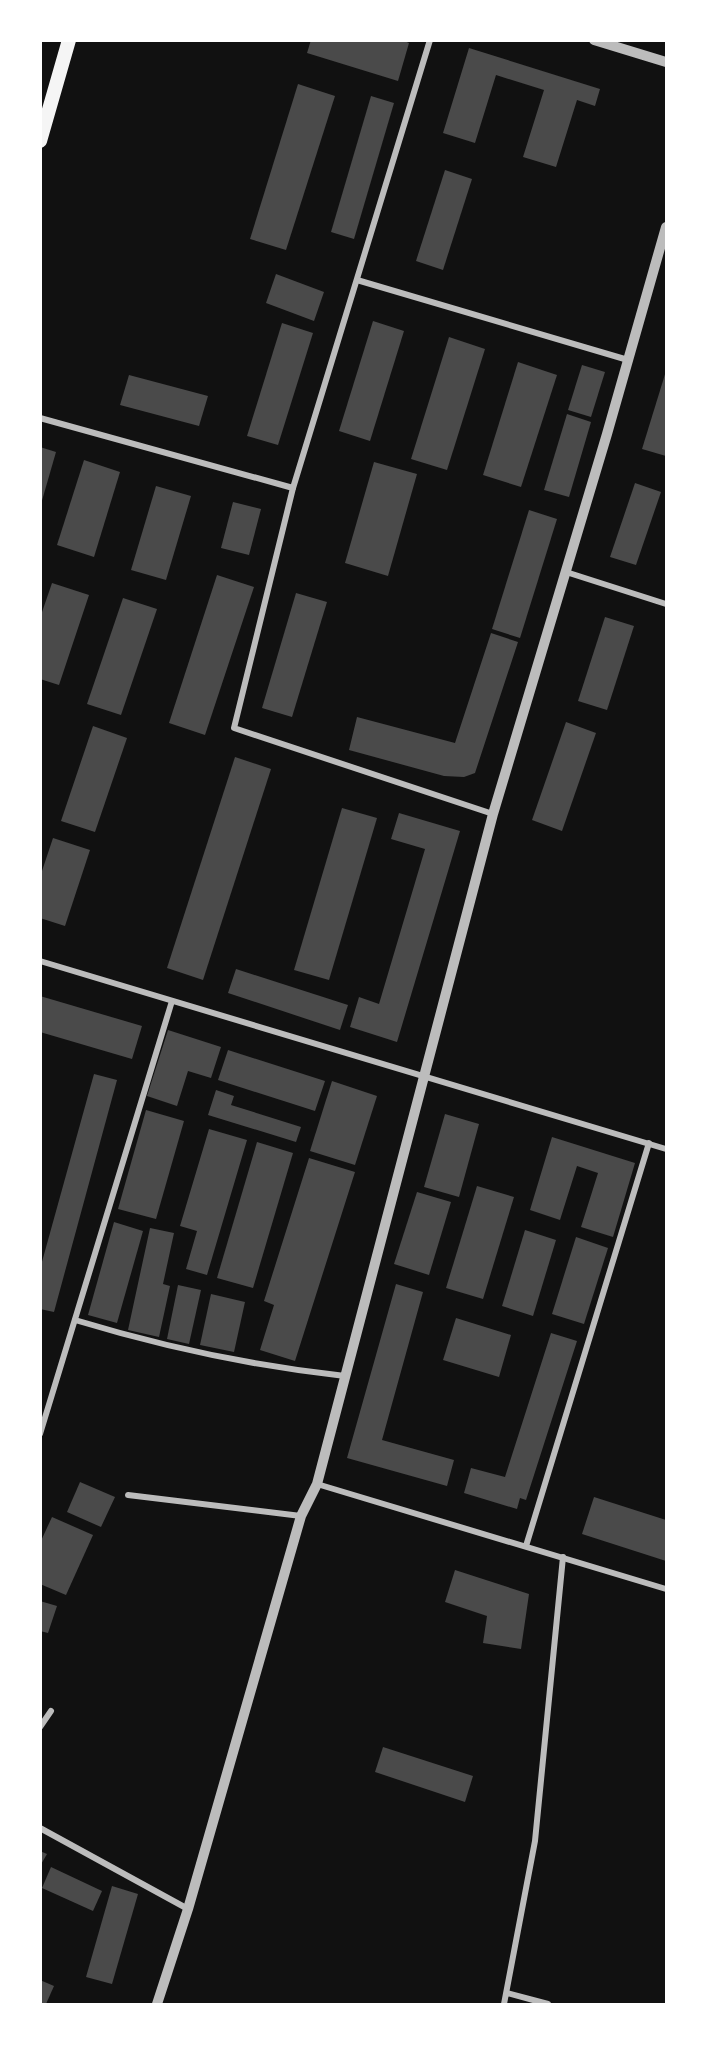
<svg xmlns="http://www.w3.org/2000/svg" width="707" height="2045" font-family="'Space Grotesk',sans-serif">
	<rect width="100%" height="100%" fill="#111"/>
	<g fill="#4a4a4a">
		<path d="M311 40H402L409 43 398 81 307 53Z"/>
		<path d="M469 48 600 89 595 106 577 100 556 167 523 157 544 90 496 75 475 143 443 133Z"/>
		<path d="M298 84 335 96 286 250 250 239Z"/>
		<path d="M371 96 394 103 354 239 331 232Z"/>
		<path d="M445 170 472 179 443 270 416 261Z"/>
		<path d="M276 274 324 292 314 321 266 303Z"/>
		<path d="M373 321 404 331 370 441 339 431Z"/>
		<path d="M282 323 313 333 278 445 247 436Z"/>
		<path d="M449 337 485 349 447 470 411 459Z"/>
		<path d="M518 362 557 375 521 487 483 475Z"/>
		<path d="M582 365 605 372 591 417 568 410Z"/>
		<path d="M666 371V456L642 449Z"/>
		<path d="M129 375 208 396 199 426 120 405Z"/>
		<path d="M567 414 591 422 569 497 544 490Z"/>
		<path d="M40 447 56 452 41 504H40Z"/>
		<path d="M84 460 120 472 94 557 57 545Z"/>
		<path d="M374 462 417 474 388 576 345 563Z"/>
		<path d="M635 483 661 492 636 565 610 557Z"/>
		<path d="M156 486 191 496 166 580 131 570Z"/>
		<path d="M233 502 261 509 249 555 221 548Z"/>
		<path d="M529 510 557 519 520 638 492 629Z"/>
		<path d="M217 575 254 587 205 735 169 723Z"/>
		<path d="M52 583 89 595 59 685 40 679V618Z"/>
		<path d="M296 593 327 602 292 717 262 708Z"/>
		<path d="M123 598 157 609 121 715 87 704Z"/>
		<path d="M605 617 634 626 607 710 578 701Z"/>
		<path d="M491 633 518 642 475 773 464 777 444 776 349 750 357 717 455 743Z"/>
		<path d="M566 722 596 733 562 831 532 820Z"/>
		<path d="M93 726 127 738 95 832 61 821Z"/>
		<path d="M235 757 271 769 203 980 167 968Z"/>
		<path d="M342 808 377 818 329 980 294 970Z"/>
		<path d="M399 813 460 831 397 1042 350 1027 359 997 379 1004 425 849 391 839Z"/>
		<path d="M53 838 90 850 65 926 40 918V877Z"/>
		<path d="M236 969 348 1005 340 1030 228 993Z"/>
		<path d="M40 996 142 1026 132 1059 40 1032Z"/>
		<path d="M168 1030 221 1047 211 1078 188 1071 177 1106 147 1096Z"/>
		<path d="M228 1050 325 1081 315 1111 218 1080Z"/>
		<path d="M94 1074 117 1080 54 1312 40 1309V1269Z"/>
		<path d="M332 1081 377 1096 355 1165 310 1151Z"/>
		<path d="M216 1090 234 1096 231 1105 301 1127 296 1142 208 1115Z"/>
		<path d="M146 1110 184 1121 156 1219 118 1209Z"/>
		<path d="M445 1114 479 1124 459 1197 424 1187Z"/>
		<path d="M209 1129 247 1140 207 1275 186 1269 197 1231 180 1226Z"/>
		<path d="M552 1137 635 1163 613 1237 581 1227 598 1173 577 1166 560 1220 530 1210Z"/>
		<path d="M257 1142 293 1153 253 1288 217 1278Z"/>
		<path d="M309 1158 355 1172 295 1361 260 1350 274 1305 264 1301Z"/>
		<path d="M477 1186 514 1197 483 1299 446 1288Z"/>
		<path d="M417 1192 451 1202 429 1275 394 1264Z"/>
		<path d="M114 1222 143 1231 117 1323 88 1315Z"/>
		<path d="M150 1228 174 1233 163 1284 170 1286 159 1337 128 1330Z"/>
		<path d="M525 1230 556 1240 533 1316 502 1306Z"/>
		<path d="M576 1237 608 1248 584 1324 552 1314Z"/>
		<path d="M396 1284 423 1292 382 1440 454 1460 447 1486 347 1458Z"/>
		<path d="M178 1285 201 1290 189 1344 167 1339Z"/>
		<path d="M211 1294 245 1302 234 1352 200 1345Z"/>
		<path d="M456 1318 511 1335 499 1377 443 1360Z"/>
		<path d="M551 1333 577 1341 526 1500 520 1498 517 1509 464 1493 471 1468 505 1477Z"/>
		<path d="M80 1482 115 1497 101 1527 67 1512Z"/>
		<path d="M594 1497 666 1520V1561L582 1534Z"/>
		<path d="M52 1517 93 1535 66 1595 40 1584V1543Z"/>
		<path d="M455 1570 529 1594 521 1649 483 1643 487 1616 445 1602Z"/>
		<path d="M40 1601 57 1606 48 1633 40 1631Z"/>
		<path d="M383 1747 473 1776 465 1802 375 1772Z"/>
		<path d="M40 1851 47 1854 40 1866Z"/>
		<path d="M51 1867 102 1891 93 1911 42 1888Z"/>
		<path d="M112 1886 138 1894 112 1984 86 1977Z"/>
		<path d="M40 1980 54 1986 46 2004H40Z"/>
	</g>
	<g fill="none" stroke-linecap="round" stroke-linejoin="round">
		<g stroke="#bcbcbc" stroke-width="6">
			<path d="M430 40 293 488 234 728 493 814"/>
			<path d="M357 280 628 360"/>
			<path d="M40 418 293 488"/>
			<path d="M566 572 666 604"/>
			<path d="M40 961 666 1149"/>
			<path d="M75 1320C164 1347 253 1366 345 1376"/>
			<path d="M40 1434 172 1001"/>
			<path d="M317 1484 666 1589"/>
			<path d="M128 1495 301 1516"/>
			<path d="M526 1546 649 1143"/>
			<path d="M40 1727 51 1711"/>
			<path d="M40 1828 188 1909"/>
			<path d="M507 1993 548 2004"/>
			<path d="M504 2004 535 1841 563 1557"/>
		</g>
		<g stroke="#bcbcbc" stroke-width="10">
			<path d="M594 40 666 62"/>
			<path d="M157 2004 188 1909 301 1516 317 1484 493 814 607 434 666 227"/>
		</g>
		<path stroke="#f5f5f5" stroke-width="14" d="M40 141 69 40"/>
	</g>
	<rect width="707" height="2045" fill="none" stroke="#ffffff" stroke-width="84"/>
</svg>
